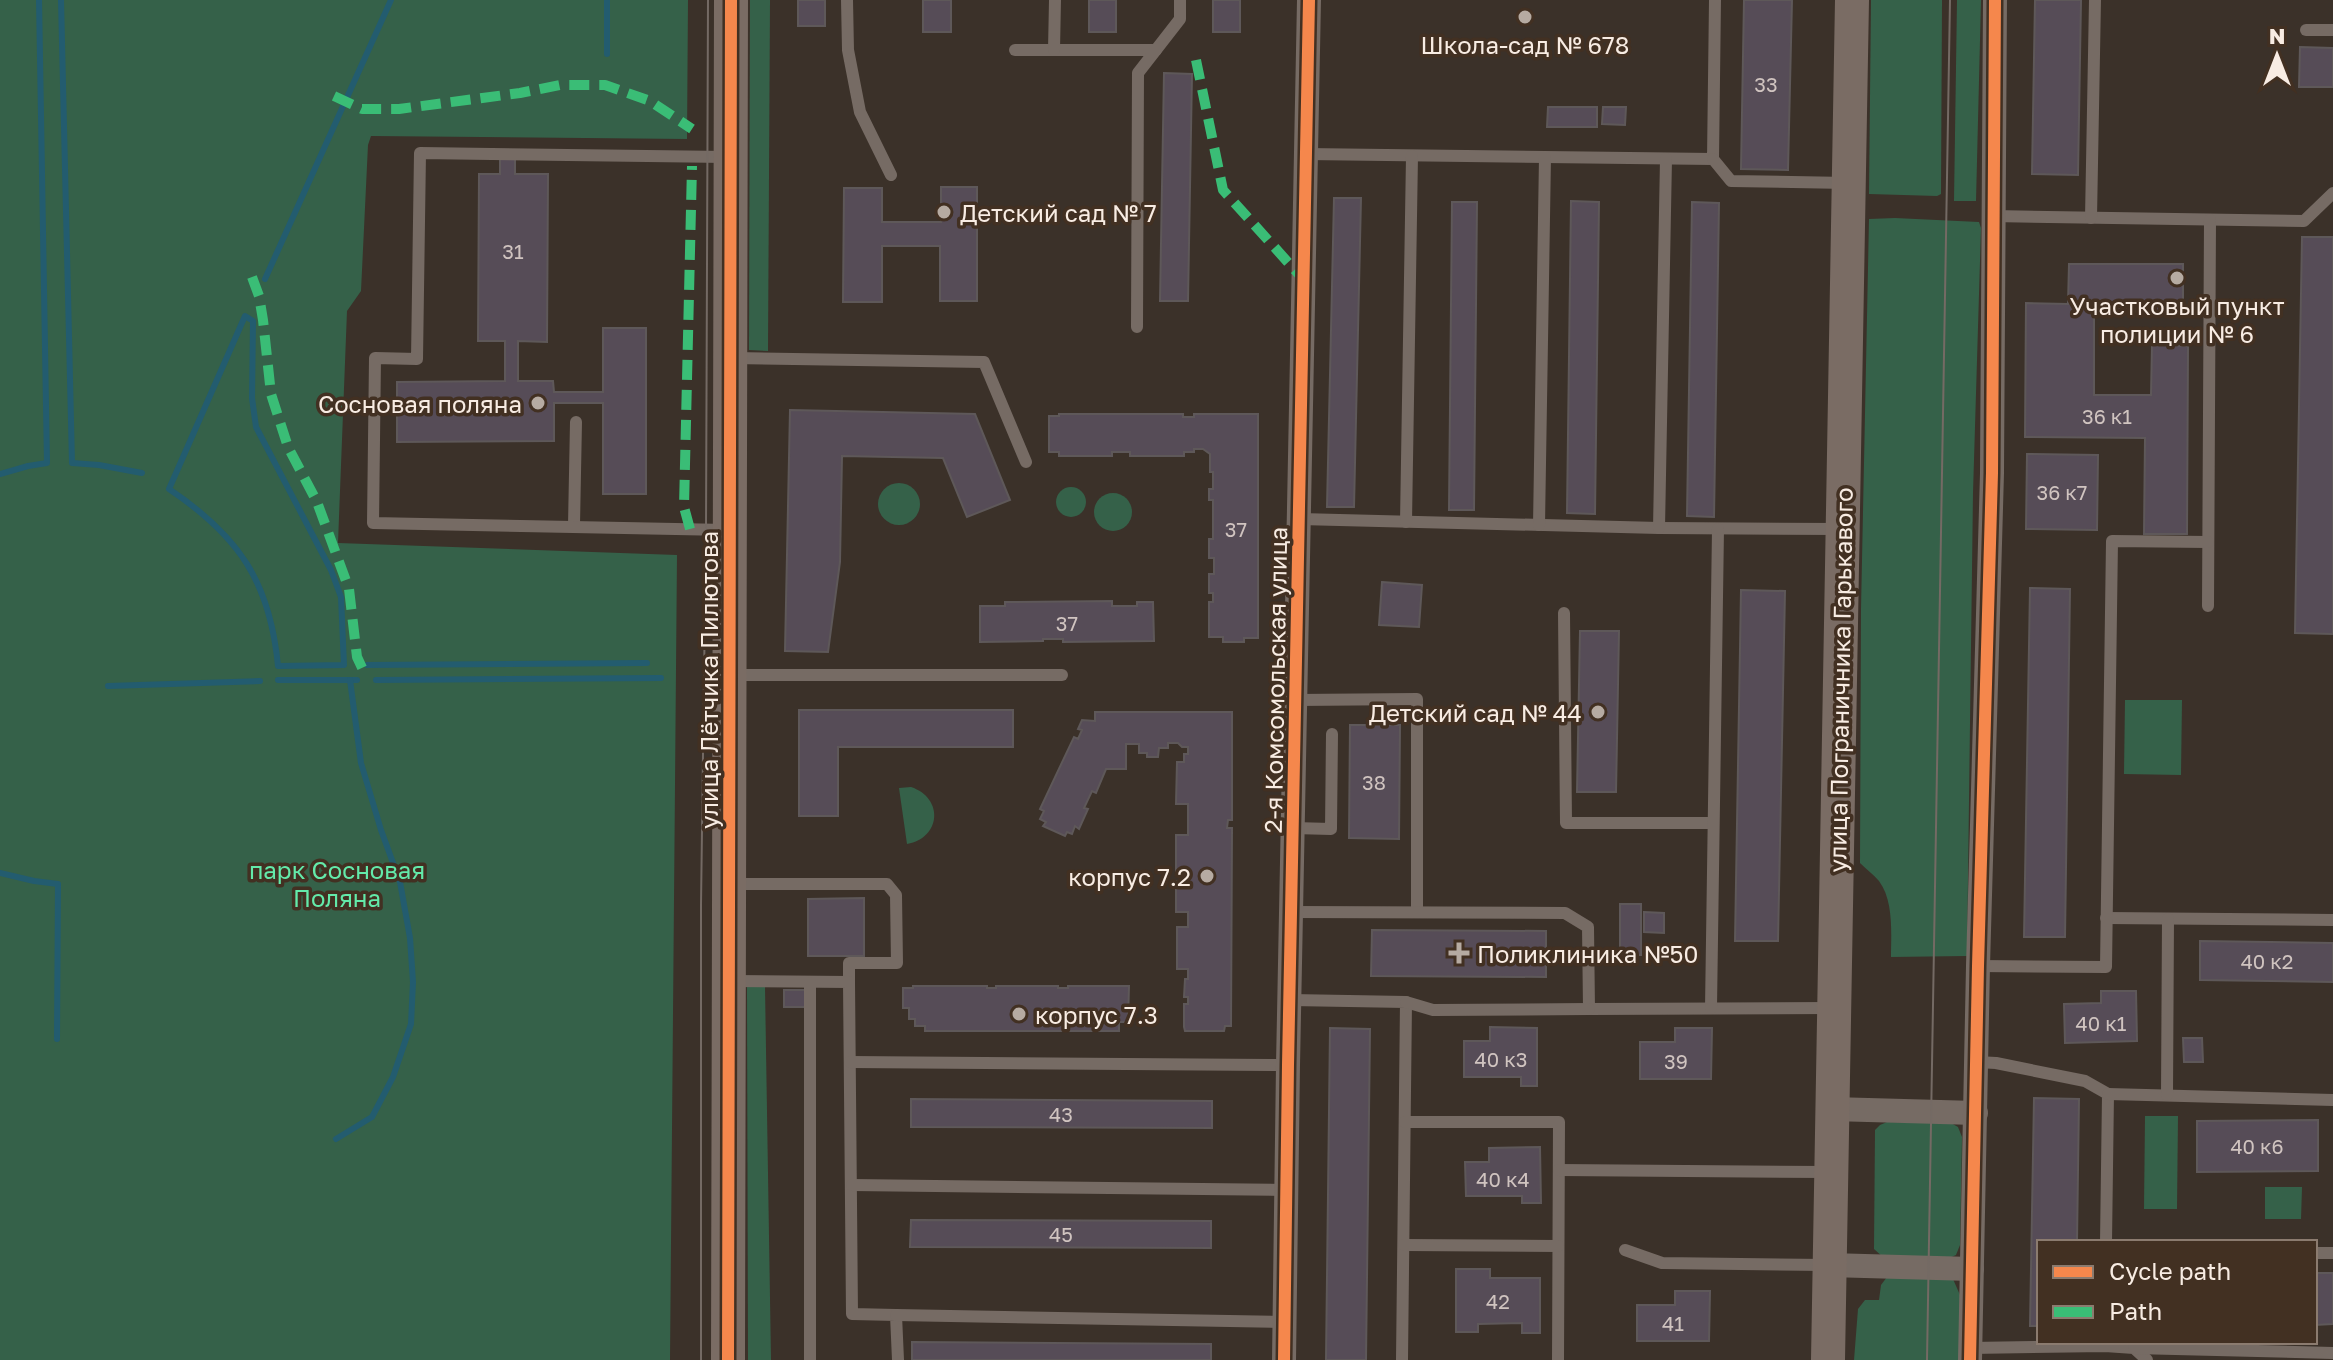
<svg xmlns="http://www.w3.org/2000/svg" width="2333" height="1360" font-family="'Golos Text',sans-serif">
	<rect width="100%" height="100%" fill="#3b3129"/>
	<g fill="#356149">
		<path d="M0 0H688L687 139 371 136 368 145 361 291 347 311 338 543 677 555 670 1360H0Z"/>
		<path d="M750 0H770L768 351 749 350Z"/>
		<path d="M1871 0H1942L1941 194 1937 196 1869 194Z"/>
		<path d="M1957 0H1981L1976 201H1954Z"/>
		<path d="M1895 218 1979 222 1981 228 1973 493 1967 956 1891 957C1891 934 1894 901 1879 881 1874 875 1866 869 1860 863L1861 609 1869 219Z"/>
		<circle cx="899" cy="504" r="21"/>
		<circle cx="1071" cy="502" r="15"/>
		<circle cx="1113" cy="512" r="19"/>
		<path d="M2125 700H2182L2181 775 2124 774Z"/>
		<path d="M911 787C944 798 941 838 907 844L899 788Z"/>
		<path d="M747 987H765L771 1360H748Z"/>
		<path d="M2145 1116H2178L2177 1209H2144Z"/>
		<path d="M1887 1122 1951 1123 1958 1127 1962 1137 1960 1245 1956 1255 1947 1259 1884 1258 1874 1249 1875 1130 1880 1125Z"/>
		<path d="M2265 1187H2302L2301 1219H2265Z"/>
		<path d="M1887 1277 1953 1279 1960 1295 1959 1360H1854L1858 1309 1865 1300H1879L1881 1285Z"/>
	</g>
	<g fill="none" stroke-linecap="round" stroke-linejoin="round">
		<g stroke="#235c6f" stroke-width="6">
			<path d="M61 0 72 463 99 465 142 473"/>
			<path d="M607 0V54"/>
			<path d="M265 279 391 0"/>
			<path d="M245 316 253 321 252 398 256 427 331 570 341 597 344 665 278 666C270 582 239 536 169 489Z"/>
			<path d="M0 474 28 466 47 463 39 0"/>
			<path d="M367 665 647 663"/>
			<path d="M278 680H357"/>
			<path d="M376 680 661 678"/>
			<path d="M108 686 260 681"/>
			<path d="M0 873 34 881 58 884 57 1039"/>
			<path d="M336 1139 372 1117 393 1077 411 1024 413 982 410 938 400 882 381 830 361 763 350 680"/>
		</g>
	</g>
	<g fill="#564c57" stroke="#5e5859" stroke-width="2">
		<rect x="798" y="0" width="27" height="26"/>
		<rect x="923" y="0" width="28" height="32"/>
		<rect x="1089" y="0" width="27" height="32"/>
		<rect x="1213" y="0" width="27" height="32"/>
		<path d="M1744 0H1792L1788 170 1741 169Z"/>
		<path d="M2035 0H2081L2078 175 2032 174Z"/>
		<path d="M2300 47 2333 48V87H2299Z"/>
		<path d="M1164 73 1192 74 1188 301H1160Z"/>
		<path d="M1548 107H1597V127H1547Z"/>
		<path d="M1603 107H1626L1625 125 1602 124Z"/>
		<path d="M500 159H515V174H548L547 342 518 341V381H553L554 392H603V328H646V494H603V403H554V441L397 442V382L505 381V341H478L479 174H500Z"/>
		<path d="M941 187H977V301H940V246H882V302H843L844 188H882V222H941Z"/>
		<path d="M1334 198H1361L1354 507H1327Z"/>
		<path d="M1571 201 1599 202 1595 514 1567 513Z"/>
		<path d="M1452 202H1477L1474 510H1449Z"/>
		<path d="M1692 202 1719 203 1714 517 1687 516Z"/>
		<path d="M2302 237H2333V634L2295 633Z"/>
		<path d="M2069 264H2183V312L2094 311V395H2151L2152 345 2188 346 2187 534H2144L2145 438 2025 437 2026 303 2068 304Z"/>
		<path d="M790 410 975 414 1010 500 967 517 943 458 842 456 840 562 828 652 785 651Z"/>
		<path d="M1059 414H1183V417H1194V414H1258V638H1244V642H1223V637H1209V602H1213V593H1209V574H1214V558H1209V539H1213V500H1209V489H1213V472H1210V454L1203 449H1194V452H1184V456H1130V452H1112V456H1059V452H1049V416H1059Z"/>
		<path d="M2027 454 2098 455 2097 530 2026 529Z"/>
		<path d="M1382 582 1422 585 1419 627 1379 625Z"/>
		<path d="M2030 588 2070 589 2065 937H2024Z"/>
		<path d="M1741 590 1785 591 1778 941H1735Z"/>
		<path d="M1112 601V606H1137V602H1153L1154 641 1063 642V639H1043V641L980 642V606H1005V602Z"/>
		<path d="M1580 631H1619L1616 792H1577Z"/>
		<path d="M799 710H1013V747H838V816H799Z"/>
		<path d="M1095 712H1232V820H1228L1227 828H1232L1231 1026H1225L1224 1031H1185L1184 1027V1004H1188V997H1184L1185 979H1188V969H1177V927H1188V912H1176V881H1181V871H1176V835H1188V804H1176L1177 762H1184V754H1188V747H1182L1178 743H1168V748H1159L1158 757H1147V753H1139V744H1126V769H1106L1096 793 1092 791 1084 808 1088 809 1079 829 1075 826 1072 834 1067 832 1065 836 1043 826 1046 822 1040 819 1044 811 1040 809 1074 737 1078 739 1082 730 1078 729 1082 720 1095 721Z"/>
		<path d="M1350 725H1400L1399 839 1349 838Z"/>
		<path d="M864 898V956H808V899Z"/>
		<rect x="1620" y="904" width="21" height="51"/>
		<path d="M1644 912 1664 913V933L1644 932Z"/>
		<path d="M1372 930 1546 931V977L1371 976Z"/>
		<path d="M2200 941 2333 943V982L2200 980Z"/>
		<path d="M913 986H987V988H996V986H1058V988H1068V986H1129L1128 1022H1119V1031H925V1026H915V1019H909V1008H903V988H913Z"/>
		<rect x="784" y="990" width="21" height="17"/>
		<path d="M2101 991H2136L2137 1041 2065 1043 2064 1004 2101 1003Z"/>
		<path d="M1490 1027 1537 1028V1086H1521V1077H1464V1041H1490Z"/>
		<path d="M1330 1028 1370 1029 1366 1360H1326Z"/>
		<path d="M1675 1028H1712L1711 1079H1640V1042H1675Z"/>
		<path d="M2183 1038H2202L2203 1062H2184Z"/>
		<path d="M2034 1098 2079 1099 2077 1242H2039V1326H2030Z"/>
		<path d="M911 1099 1212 1101V1128L911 1127Z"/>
		<path d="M2318 1120V1171L2197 1172V1121Z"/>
		<path d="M1540 1147 1541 1203H1522V1196H1466L1465 1162H1489V1148Z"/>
		<path d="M911 1220 1211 1221V1248L910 1247Z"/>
		<path d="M1456 1269H1490V1278H1540V1333H1522V1323L1478 1324V1332H1456Z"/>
		<path d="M2315 1273H2333V1324L2315 1325Z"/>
		<path d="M1675 1291H1710L1709 1341H1637V1305H1675Z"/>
		<path d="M912 1342 1211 1344V1360H912Z"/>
	</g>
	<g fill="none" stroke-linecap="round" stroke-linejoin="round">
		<g stroke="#766b64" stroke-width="12">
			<path d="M847 0 848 50 860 112 891 175"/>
			<path d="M2306 30H2333"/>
			<path d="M1015 50H1156"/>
			<path d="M1054 50 1055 0"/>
			<path d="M1306 154 1713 159 1715 0"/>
			<path d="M1713 159 1731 181 1848 183"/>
			<path d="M1992 216 2304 221 2333 193"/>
			<path d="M2091 218 2095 0"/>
			<path d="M1137 327 1138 73 1180 19V0"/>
			<path d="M733 358 984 362 1026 462"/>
			<path d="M1300 519 1659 528 1840 529"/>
			<path d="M1406 522 1412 156"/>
			<path d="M574 525 576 422"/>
			<path d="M1539 525 1545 157"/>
			<path d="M1659 528 1666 159"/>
			<path d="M727 530 373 523 375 358 417 359 420 153 727 157"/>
			<path d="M2208 606 2210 220"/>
			<path d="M1564 613 1566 823H1713"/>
			<path d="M733 675H1062"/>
			<path d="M1296 700 1417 699V912"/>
			<path d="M1294 828 1331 829 1332 734"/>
			<path d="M731 884H887L896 895 897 963H849V982"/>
			<path d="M1292 912 1565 913 1588 927 1589 1009 1831 1008"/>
			<path d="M2106 918 2333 920"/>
			<path d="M1978 966 2106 967 2112 541 2208 542"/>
			<path d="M732 981 849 982 852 1314 896 1315 898 1360"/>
			<path d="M810 983V1360"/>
			<path d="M1291 1000 1406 1002 1402 1360"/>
			<path d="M1406 1002 1433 1010 1589 1009"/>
			<path d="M1711 1008 1718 529"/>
			<path d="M850 1062 1288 1065"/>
			<path d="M1977 1062 1996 1063 2085 1081 2108 1094 2106 1242"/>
			<path d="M2108 1094 2333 1100"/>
			<path d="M2167 1095 2168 919"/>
			<path d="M1405 1122H1559L1558 1360"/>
			<path d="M1559 1170 1828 1172"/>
			<path d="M852 1185 1287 1190"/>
			<path d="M1404 1245 1558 1246"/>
			<path d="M1625 1250 1662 1263 1826 1265"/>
			<path d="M2315 1253H2333"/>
			<path d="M896 1315 1285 1322"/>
			<path d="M1970 1348 2105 1346 2134 1348 2147 1360"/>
			<path d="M2134 1348 2333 1353"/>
		</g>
		<g stroke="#766b64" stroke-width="24">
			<path d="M1832 1109 1976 1113"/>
			<path d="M1829 1265 1972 1269"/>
			<path d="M1284 1360 1288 1065 1309 0"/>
			<path d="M1970 1360 1978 966 1992 473 1995 0"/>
		</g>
		<g stroke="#7a6c64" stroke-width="34">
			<path d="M728 1360 731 0"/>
			<path d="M1828 1360 1852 0"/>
		</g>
		<g stroke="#746a64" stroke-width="2">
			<path d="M701 1360V905L706 529 708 0"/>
			<path d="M1927 1360 1950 0"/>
		</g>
		<g stroke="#3abd76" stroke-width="10" stroke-dasharray="20 10" stroke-linecap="butt">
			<path d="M1196 60 1223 190 1303 279"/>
			<path d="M334 96 362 109H399L520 93 560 85H605L650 101 692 129"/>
			<path d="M252 277 259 296 263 320 271 394 288 447 317 502 349 589 357 657 365 674"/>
			<path d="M690 529 684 507 692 166"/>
		</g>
		<defs>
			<g id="cycleway">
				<path d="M728 1360 731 0"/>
				<path d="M1284 1360 1288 1065 1309 0"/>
				<path d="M1970 1360 1978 966 1992 473 1995 0"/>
			</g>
		</defs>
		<use href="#cycleway" stroke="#423022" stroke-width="17"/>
		<use href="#cycleway" stroke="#f5874c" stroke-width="12"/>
	</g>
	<g fill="#b6aba2" stroke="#423022" stroke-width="3">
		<circle cx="1525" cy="17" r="8"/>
		<circle cx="944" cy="212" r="8"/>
		<circle cx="2177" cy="278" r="8"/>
		<circle cx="538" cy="403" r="8"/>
		<circle cx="1598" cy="712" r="8"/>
		<circle cx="1207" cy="876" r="8"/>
		<path d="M1455 941h8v8h8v8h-8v8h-8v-8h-8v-8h8z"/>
		<circle cx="1019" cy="1014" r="8"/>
	</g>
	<g text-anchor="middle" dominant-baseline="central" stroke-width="7" stroke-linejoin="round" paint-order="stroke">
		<g font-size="20" fill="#d0c4c0">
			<text x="1766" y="84">33</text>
			<text x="513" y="251">31</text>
			<text x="2107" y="416">36 к1</text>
			<text x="2062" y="492">36 к7</text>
			<text x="1236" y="529">37</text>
			<text x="1067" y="623">37</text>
			<text x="1374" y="782">38</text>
			<text x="2267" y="961">40 к2</text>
			<text x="2101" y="1023">40 к1</text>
			<text x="1501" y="1059">40 к3</text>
			<text x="1676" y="1061">39</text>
			<text x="1061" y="1114">43</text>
			<text x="2257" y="1146">40 к6</text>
			<text x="1503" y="1179">40 к4</text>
			<text x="1061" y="1234">45</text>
			<text x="1498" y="1301">42</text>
			<text x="1673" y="1323">41</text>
		</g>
		<g font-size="24" fill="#f8ece3" stroke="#423022" text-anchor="start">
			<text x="1525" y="44" text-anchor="middle">Школа-сад № 678</text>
			<text x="960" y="212">Детский сад № 7</text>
			<text x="2177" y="305" text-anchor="middle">Участковый пункт<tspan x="2177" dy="28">полиции № 6</tspan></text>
			<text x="522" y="403" text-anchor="end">Сосновая поляна</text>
			<text x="1582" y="712" text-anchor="end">Детский сад № 44</text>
			<text x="1191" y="876" text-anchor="end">корпус 7.2</text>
			<text x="1477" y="953">Поликлиника №50</text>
			<text x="1035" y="1014">корпус 7.3</text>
		</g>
		<g font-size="24" fill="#f8ece3" stroke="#423022">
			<text transform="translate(708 680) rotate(-90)">улица Лётчика Пилютова</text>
			<text transform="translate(1275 680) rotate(-89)">2-я Комсомольская улица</text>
			<text transform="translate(1840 680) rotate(-89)">улица Пограничника Гарькавого</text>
		</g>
		<g font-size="24" fill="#63eaaa" stroke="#423022">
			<text x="337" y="869">парк Сосновая<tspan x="337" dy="28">Поляна</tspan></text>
		</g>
	</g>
	<rect x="2037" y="1240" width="280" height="104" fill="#423022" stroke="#8b7b6f" stroke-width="2"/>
	<rect x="2053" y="1266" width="40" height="12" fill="#f5874c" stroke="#8b7b6f" stroke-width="2"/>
	<text x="2109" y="1280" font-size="24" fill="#f8ece3">Cycle path</text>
	<rect x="2053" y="1306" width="40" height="12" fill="#3abd76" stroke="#8b7b6f" stroke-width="2"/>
	<text x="2109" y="1320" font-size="24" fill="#f8ece3">Path</text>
	<g transform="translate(2277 56)" stroke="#423022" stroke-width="6" paint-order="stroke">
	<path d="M0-6L14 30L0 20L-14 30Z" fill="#f8ece3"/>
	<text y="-12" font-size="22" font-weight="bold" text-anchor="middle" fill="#f8ece3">N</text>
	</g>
</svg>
